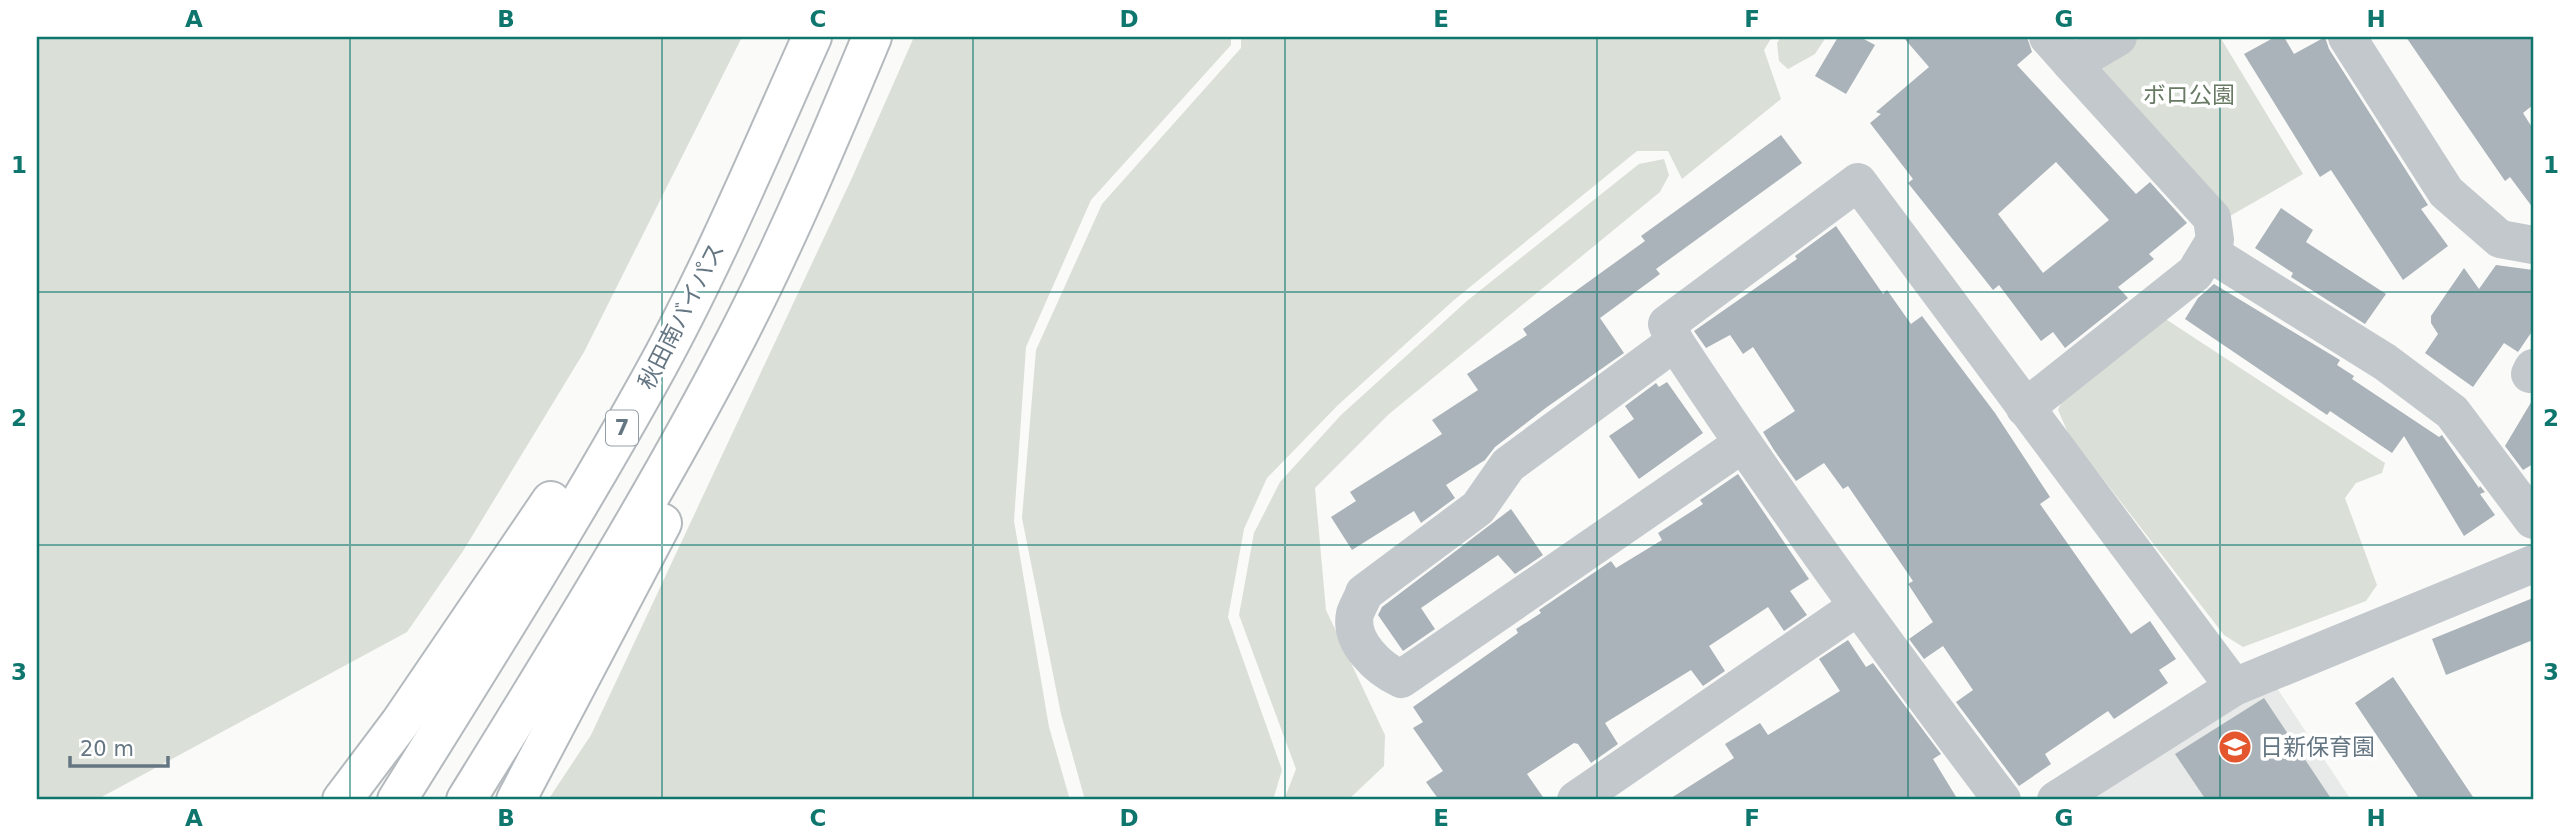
<svg xmlns="http://www.w3.org/2000/svg" width="2570" height="837" font-family="'DejaVu Sans','Noto Sans JP',sans-serif">
	<rect width="100%" height="100%" fill="#fafaf8"/>
	<path fill="#e8e9e9" d="M2271 679 2351 800H2070Z"/>
	<g fill="#dadfd7">
		<path d="M37 37H742L584 352 463 551 407 632 96 800H37Z"/>
		<path d="M914 37H1231V45L1091 200 1026 347 1014 521 1049 727 1070 800H548L591 735 851 180Z"/>
		<path d="M1241 37H1772L1764 50 1781 99 1682 179 1668 151H1637L1454 300 1337 406 1267 478 1244 529 1228 617 1282 770 1273 800H1085L1061 714 1022 518 1036 350 1102 204 1241 48Z"/>
		<path d="M1781 37H1826L1815 54 1788 69 1779 61 1777 43Z"/>
		<path d="M2131 37H2220L2303 174 2223 220 2096 75Z"/>
		<path d="M1664 159 1669 175 1660 192 1389 414 1315 488 1326 610 1385 735 1384 766 1348 800H1284L1296 769 1239 615 1254 533 1280 482 1341 415 1468 300 1639 164Z"/>
		<path d="M2161 316 2385 463 2382 473 2356 483 2345 498 2377 585 2366 601 2243 647 2224 635 2069 435 2058 410 2065 393Z"/>
	</g>
	<g fill="#aab3b9" fill-rule="evenodd">
		<path d="M1838 37H1860L1875 45 1846 94 1815 76Z"/>
		<path d="M1903 37H2027L2032 52 2017 65 2136 194 2150 182 2187 223 2149 254 2154 259 2118 287 2128 298 2065 348 2053 332 2041 341 1999 285 1993 290 1908 183 1913 179 1870 123 1881 114 1876 112 1929 67ZM2056 162 2109 220 2043 273 1998 214Z"/>
		<path d="M2275 37H2284L2294 54 2325 37 2329 49 2428 205 2421 209 2448 246 2403 280 2331 170 2320 177 2244 54Z"/>
		<path d="M2406 37H2533V105L2523 113 2533 129V208L2510 177 2505 181Z"/>
		<path d="M1781 135 1802 163 1656 269 1660 274 1600 318 1624 353 1547 407 1495 447 1485 460 1446 485 1455 498 1421 523 1414 511 1352 550 1331 517 1356 501 1350 492 1442 434 1432 420 1478 390 1467 374 1527 335 1523 329 1645 241 1641 236Z"/>
		<path d="M2281 208 2313 230 2306 242 2386 294 2365 324 2291 277 2293 273 2255 248Z"/>
		<path d="M1836 226 1883 294 1887 290 1911 324 1922 316 1995 413 2050 497 2040 504 2131 634 2150 621 2176 659 2159 670 2168 683 2114 719 2108 711 2045 754 2051 764 2019 786 1956 702 1973 690 1943 646 1924 659 1909 639 1933 622 1908 584 1913 581 1848 486 1843 489 1824 463 1796 481 1774 450 1763 432 1795 411 1753 347 1743 354 1730 335 1706 348 1694 331 1797 259 1795 256Z"/>
		<path d="M2496 265 2533 270V330L2518 352 2504 343 2473 387 2425 353 2438 334 2431 323V316L2464 268 2479 289Z"/>
		<path d="M2214 284 2340 360 2337 365 2354 376 2352 379 2439 437 2442 435 2479 488 2480 486 2485 492 2480 494 2495 515 2464 536 2404 436 2392 453 2330 411 2327 415 2185 319 2198 298Z"/>
		<path d="M1667 382 1703 433 1639 479 1609 436 1634 419 1625 406 1656 383 1659 387Z"/>
		<path d="M2533 399V464L2523 470 2505 446Z"/>
		<path d="M1738 474 1809 579 1790 591 1807 615 1784 631 1768 607 1709 646 1725 671 1703 686 1691 670 1605 723 1618 744 1591 763 1578 744 1574 743 1527 774 1545 800H1439L1426 782 1443 771 1413 728 1423 722 1413 707 1518 633 1516 629 1541 613 1539 610 1611 561 1616 568 1662 540 1658 533 1703 504 1700 500Z"/>
		<path d="M1511 509 1543 555 1515 574 1498 555 1421 608 1435 629 1403 651 1378 615 1382 607Z"/>
		<path d="M2533 598V640L2446 675 2432 639Z"/>
		<path d="M1848 640 1866 667 1873 663 1941 754 1933 759 1958 800H1668L1734 758 1725 744 1760 723 1768 735 1840 691 1819 659Z"/>
		<path d="M2393 677 2475 800H2420L2355 703Z"/>
		<path d="M2264 698 2332 800H2206L2175 754Z"/>
	</g>
	<g fill="none" stroke-linecap="round" stroke-linejoin="round">
		<defs>
			<g id="highway">
				<path d="M342 800 400 723 551 501"/>
				<path d="M397 800C483 662 570 524 649 382 711 271 760 153 812 37"/>
				<path d="M466 800C560 648 655 496 737 337 787 240 830 138 872 37"/>
				<path d="M516 800 662 523"/>
			</g>
		</defs>
		<use href="#highway" stroke="#b4b9bd" stroke-width="42"/>
		<g stroke="#c3c8cc" stroke-width="38">
			<path d="M2048 37 2072 64"/>
			<path d="M2347 37 2446 192 2500 239 2533 245"/>
			<path d="M2210 253 2385 362 2452 412 2533 520"/>
			<path d="M1675 342 1508 465 1478 508 1364 593C1362 600 1357 607 1355 614 1349 642 1379 669 1401 679L1742 444"/>
			<path d="M2530 374 2533 368"/>
			<path d="M2025 408 2195 273 2215 240 2212 218 2072 64 2118 37"/>
			<path d="M1576 800 1857 607"/>
			<path d="M2002 800C1889 650 1778 499 1675 342L1667 324 1858 182 2234 687"/>
			<path d="M2056 800 2234 687 2533 564"/>
		</g>
		<use href="#highway" stroke="#fff" stroke-width="38"/>
	</g>
	<path fill="none" stroke="#0f766e" stroke-width="2" stroke-opacity="0.55" d="M350 37V800M662 37V800M973 37V800M1285 37V800M1597 37V800M1908 37V800M2220 37V800M37 292H2533M37 545H2533"/>
	<defs>
		<symbol id="school-disc" viewBox="-11 -11 22 22"><circle r="9.5" fill="#e4572e" stroke="#fff"/><path d="M0-5L7-2L0 1L-7-2ZM-4 1L0 2.5L4 1V4Q0 6-4 4Z" fill="#fff"/></symbol>
	</defs>
	<g fill-rule="evenodd">
		<use href="#school-disc" x="2216" y="728" width="38" height="38"/>
	</g>
	<g text-anchor="middle" dominant-baseline="central" stroke-width="7" stroke-linejoin="round" paint-order="stroke">
		<rect fill="#fff" stroke="#939fa8" stroke-width="2" x="606" y="410.5" width="32" height="35" rx="5"/>
		<g font-size="21" font-weight="bold" fill="#657683">
			<text x="622" y="428">7</text>
		</g>
		<g font-size="23" fill="#687a64" stroke="#fff">
			<text x="2189" y="95">ボロ公園</text>
		</g>
		<g font-size="23" fill="#657683" stroke="#fff">
			<text transform="translate(681 316) rotate(-63)">秋田南バイパス</text>
		</g>
		<g font-size="23" fill="#657683" stroke="#fff" text-anchor="start">
			<text x="2260" y="747">日新保育園</text>
		</g>
	</g>
	<rect width="2570" height="837" fill="none" stroke="#ffffff" stroke-width="77"/>
	<path d="M70 756v10h98v-10" fill="none" stroke="#657683" stroke-width="3.5"/>
	<text x="80" y="756" font-size="21" fill="#657683" stroke="#ffffff" stroke-width="5" paint-order="stroke">20 m</text>
	<rect x="38" y="38" width="2494" height="760" fill="none" stroke="#0f766e" stroke-width="2.5"/>
	<g font-size="23" text-anchor="middle" font-weight="bold" fill="#0f766e">
		<text x="194" y="27">A</text>
		<text x="506" y="27">B</text>
		<text x="818" y="27">C</text>
		<text x="1129" y="27">D</text>
		<text x="1441" y="27">E</text>
		<text x="1752" y="27">F</text>
		<text x="2064" y="27">G</text>
		<text x="2376" y="27">H</text>
		<text x="19" y="173">1</text>
		<text x="2551" y="173">1</text>
		<text x="19" y="426">2</text>
		<text x="2551" y="426">2</text>
		<text x="19" y="680">3</text>
		<text x="2551" y="680">3</text>
		<text x="194" y="826">A</text>
		<text x="506" y="826">B</text>
		<text x="818" y="826">C</text>
		<text x="1129" y="826">D</text>
		<text x="1441" y="826">E</text>
		<text x="1752" y="826">F</text>
		<text x="2064" y="826">G</text>
		<text x="2376" y="826">H</text>
	</g>
</svg>
